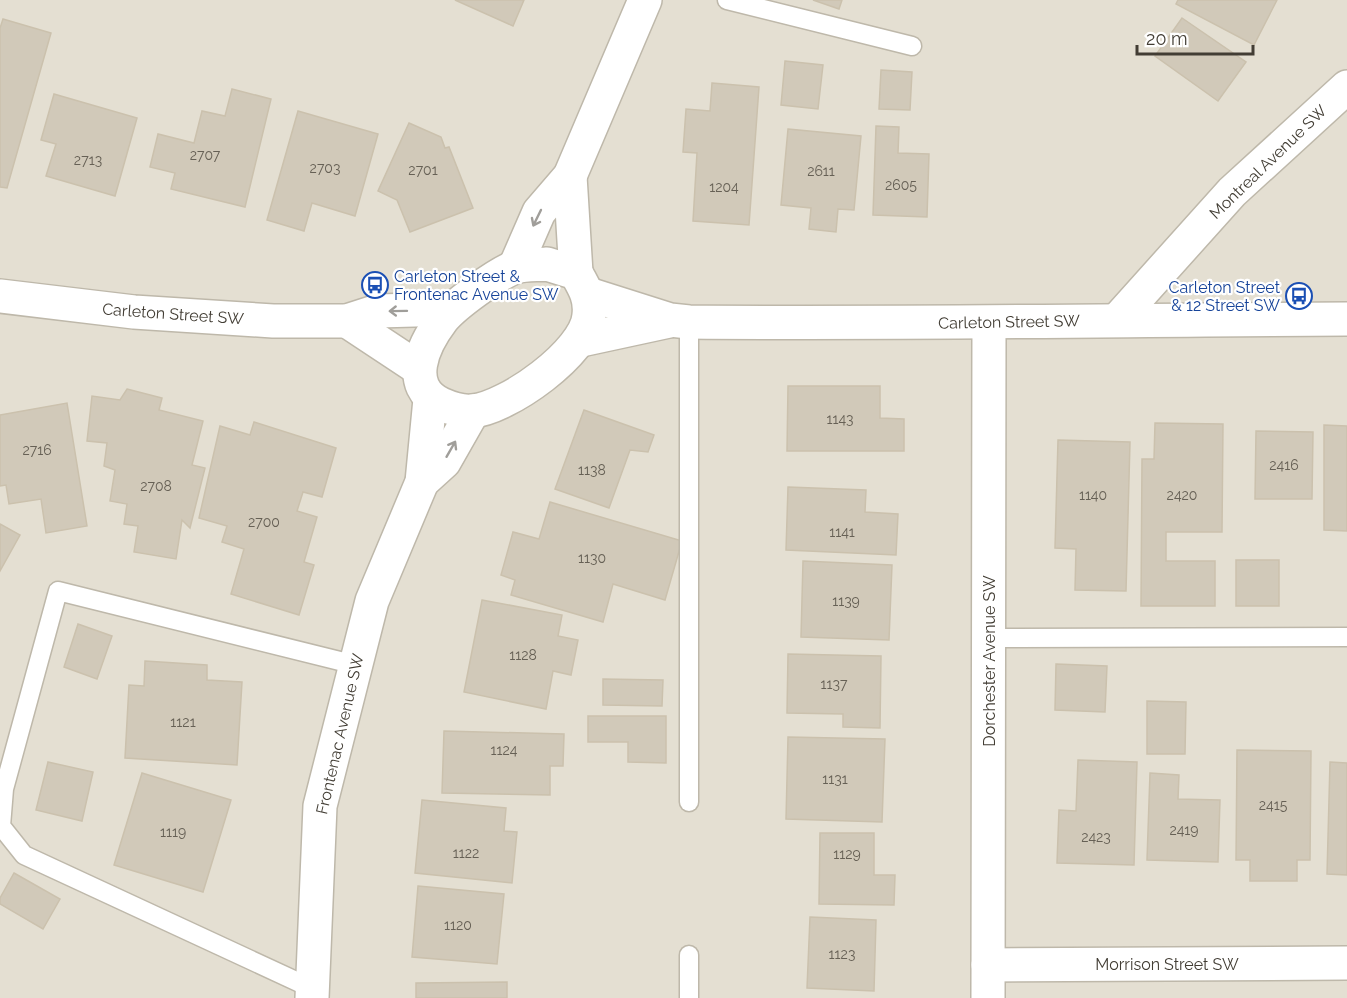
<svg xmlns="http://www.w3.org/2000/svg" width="1347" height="998" font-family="Raleway,sans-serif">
	<rect width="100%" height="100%" fill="#f0ede3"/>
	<rect fill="#e4dfd2" x="0" y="0" width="1347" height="998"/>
	<g fill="#d1c9b9" stroke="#cbc1ad" stroke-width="1.5">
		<path d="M455 0H524L513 26Z"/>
		<path d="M813 0H842L839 9Z"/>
		<path d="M1178 0H1277L1254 45 1176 4Z"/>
		<path d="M1182 18 1246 62 1218 101 1155 56Z"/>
		<path d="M3 19 51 33 7 188 0 187V28Z"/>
		<path d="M785 61 823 65 818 109 781 105Z"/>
		<path d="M881 70 912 72 910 110 879 109Z"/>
		<path d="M712 83 759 87 749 225 693 221 697 153 683 152 686 109 710 111Z"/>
		<path d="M232 89 271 99 245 207 171 189 175 173 150 167 158 134 194 143 202 111 225 116Z"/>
		<path d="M54 94 137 118 115 196 46 176 56 144 41 140Z"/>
		<path d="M298 111 378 134 355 216 312 203 304 231 267 220Z"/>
		<path d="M409 123 441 137 445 148 449 147 473 208 410 232 397 200 378 191Z"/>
		<path d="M876 126 899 127 898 153 929 154 927 217 873 215Z"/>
		<path d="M788 129 861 136 854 210 838 209 836 232 809 229 811 208 781 205Z"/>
		<path d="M788 386H880V418L904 419V451H787Z"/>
		<path d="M127 389 162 398 159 410 203 421 192 465 205 468 190 528 182 520 176 559 134 552 138 526 124 524 127 504 110 501 115 470 104 466 107 443 87 441 92 396 120 400Z"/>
		<path d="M67 403 87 526 46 533 41 499 9 504 6 485 0 486V415Z"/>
		<path d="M584 410 654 435 648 452 630 450 609 508 555 489Z"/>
		<path d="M254 422 336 448 322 497 303 492 297 511 317 517 304 562 314 565 299 615 231 594 244 549 222 542 227 526 199 518 220 426 250 435Z"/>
		<path d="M1155 423 1223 424 1222 532H1166V561H1215V606H1141L1142 459H1154Z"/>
		<path d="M1324 425 1347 426V531L1324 530Z"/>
		<path d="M1256 431 1313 432 1312 499H1255Z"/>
		<path d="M1058 440 1130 442 1126 591 1075 590 1076 549 1055 548Z"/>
		<path d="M788 487 866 490 865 512 898 514 896 555 786 550Z"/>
		<path d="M550 502 682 541 665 600 613 584 603 622 511 595 515 580 501 575 513 532 539 539Z"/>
		<path d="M0 524 20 535 0 571Z"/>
		<rect x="1236" y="560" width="43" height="46"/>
		<path d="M803 561 892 565 889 640 801 637Z"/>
		<path d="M482 600 562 615 558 636 578 640 571 675 553 671 546 709 464 692Z"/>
		<path d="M78 624 112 636 97 679 64 667Z"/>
		<path d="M788 654 881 656 880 728 843 727V714L787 713Z"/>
		<path d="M145 661 207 665V680L242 682 237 765 125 758 129 685 144 686Z"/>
		<path d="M1056 664 1107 666 1105 712 1055 710Z"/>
		<path d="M603 679 663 680 662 706 603 705Z"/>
		<path d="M1147 701 1186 702 1185 754H1147Z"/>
		<path d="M588 716H666V763L628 762V742H588Z"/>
		<path d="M444 731 564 734 563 766H550V795L442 793Z"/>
		<path d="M788 737 885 739 882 822 786 819Z"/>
		<path d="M1237 750 1311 751 1310 860H1297V881H1250V860H1236Z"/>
		<path d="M1078 760 1137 762 1134 865 1057 863 1059 810 1076 811Z"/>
		<path d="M48 762 93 772 82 821 36 810Z"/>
		<path d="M1330 762 1347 763V875L1327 874Z"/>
		<path d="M142 773 231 800 203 892 114 865Z"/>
		<path d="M1150 773 1179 775 1178 799 1220 800 1218 862 1147 860Z"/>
		<path d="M422 800 506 808 504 831 517 832 512 883 415 873Z"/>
		<path d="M820 833H874V875H895L894 905 819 904Z"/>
		<path d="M14 873 60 899 43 929 0 904V898Z"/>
		<path d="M418 886 504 894 497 964 412 957Z"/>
		<path d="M810 917 876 920 874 991 807 988Z"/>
		<path d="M507 982V998H416V983Z"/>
	</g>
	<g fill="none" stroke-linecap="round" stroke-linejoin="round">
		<defs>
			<g id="lane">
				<path d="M727 0 912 46"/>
				<path d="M689 322V802"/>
				<path d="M989 638 1347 637"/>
				<path d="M689 955V998"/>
				<path d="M311 988 24 855 1 826 4 789 58 591 356 665"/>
			</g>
			<g id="street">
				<path d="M570 176 576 273"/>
				<path d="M547 264 576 273C584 287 591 298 589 315 587 352 506 409 472 411 461 412 450 408 441 404 404 386 423 345 442 320 454 305 497 274 515 267 525 264 537 265 547 264Z"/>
				<path d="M515 267 539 212 570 176 645 0"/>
				<path d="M588 294 670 320 689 322C908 324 1128 320 1347 319"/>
				<path d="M0 296 134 312 273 321H347L378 311 451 309"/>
				<path d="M1118 319 1232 192 1347 87"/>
				<path d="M347 321 418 368"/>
				<path d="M581 340 669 321"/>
				<path d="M422 482 444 462 473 411"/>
				<path d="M988 965 1347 963"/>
				<path d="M312 998 320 806 372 601 422 482 430 399"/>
				<path d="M988 998 989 324"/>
			</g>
		</defs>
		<use href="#lane" stroke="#beb8aa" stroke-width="21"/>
		<use href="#street" stroke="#beb8aa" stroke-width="36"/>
		<use href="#lane" stroke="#fff" stroke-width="18"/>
		<use href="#street" stroke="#fff" stroke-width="33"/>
	</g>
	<defs><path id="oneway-shaft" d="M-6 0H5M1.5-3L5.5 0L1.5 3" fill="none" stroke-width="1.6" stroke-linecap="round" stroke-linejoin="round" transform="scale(1.5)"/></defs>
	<g stroke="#a09e9a">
		<use href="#oneway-shaft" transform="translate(537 218) rotate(116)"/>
		<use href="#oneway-shaft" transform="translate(398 311) rotate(179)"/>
		<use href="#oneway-shaft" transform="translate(451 449) rotate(-60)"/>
	</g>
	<defs>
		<symbol id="bus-ring" viewBox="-11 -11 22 22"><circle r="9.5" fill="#fff" stroke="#1a4fb4" stroke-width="1.5"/><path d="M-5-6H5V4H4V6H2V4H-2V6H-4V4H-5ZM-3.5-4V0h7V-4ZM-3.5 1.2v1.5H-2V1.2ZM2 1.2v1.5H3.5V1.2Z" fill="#1a4fb4"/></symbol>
	</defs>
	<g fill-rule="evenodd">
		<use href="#bus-ring" x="360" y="270" width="30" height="30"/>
		<use href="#bus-ring" x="1284" y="281" width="30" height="30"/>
	</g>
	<g text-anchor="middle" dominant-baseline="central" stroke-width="4.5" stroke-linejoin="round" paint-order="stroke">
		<g font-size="14" fill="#666055">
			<text x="205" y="155">2707</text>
			<text x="88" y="160">2713</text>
			<text x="325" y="168">2703</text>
			<text x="423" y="170">2701</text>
			<text x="821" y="171">2611</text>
			<text x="901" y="185">2605</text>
			<text x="724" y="187">1204</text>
			<text x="840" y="419">1143</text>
			<text x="37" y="450">2716</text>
			<text x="1284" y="465">2416</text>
			<text x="592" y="470">1138</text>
			<text x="156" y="486">2708</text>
			<text x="1093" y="495">1140</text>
			<text x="1182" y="495">2420</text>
			<text x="264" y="522">2700</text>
			<text x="842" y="532">1141</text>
			<text x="592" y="558">1130</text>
			<text x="846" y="601">1139</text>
			<text x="523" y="655">1128</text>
			<text x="834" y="684">1137</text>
			<text x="183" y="722">1121</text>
			<text x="504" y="750">1124</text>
			<text x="835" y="779">1131</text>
			<text x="1273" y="805">2415</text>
			<text x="1184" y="830">2419</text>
			<text x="173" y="832">1119</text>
			<text x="1096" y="837">2423</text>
			<text x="466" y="853">1122</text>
			<text x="847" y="854">1129</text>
			<text x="458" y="925">1120</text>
			<text x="842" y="954">1123</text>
		</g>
		<g font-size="16" fill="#423d34" stroke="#fff">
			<text transform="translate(1268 162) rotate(-44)">Montreal Avenue SW</text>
			<text transform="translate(173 314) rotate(4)">Carleton Street SW</text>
			<text transform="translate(1009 322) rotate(-1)">Carleton Street SW</text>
			<text transform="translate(989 661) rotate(-90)">Dorchester Avenue SW</text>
			<text transform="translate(340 734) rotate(-77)">Frontenac Avenue SW</text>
			<text x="1167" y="964">Morrison Street SW</text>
		</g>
		<g font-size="16" fill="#164399" stroke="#fff" text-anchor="start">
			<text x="394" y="276">Carleton Street &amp;<tspan x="394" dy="18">Frontenac Avenue SW</tspan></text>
			<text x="1280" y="287" text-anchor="end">Carleton Street<tspan x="1280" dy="18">&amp; 12 Street SW</tspan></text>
		</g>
	</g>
	<path d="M1137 45v9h116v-9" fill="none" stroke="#423d34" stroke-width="3"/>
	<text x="1146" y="45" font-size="18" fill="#423d34" stroke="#ffffff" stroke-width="4.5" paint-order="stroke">20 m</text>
</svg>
